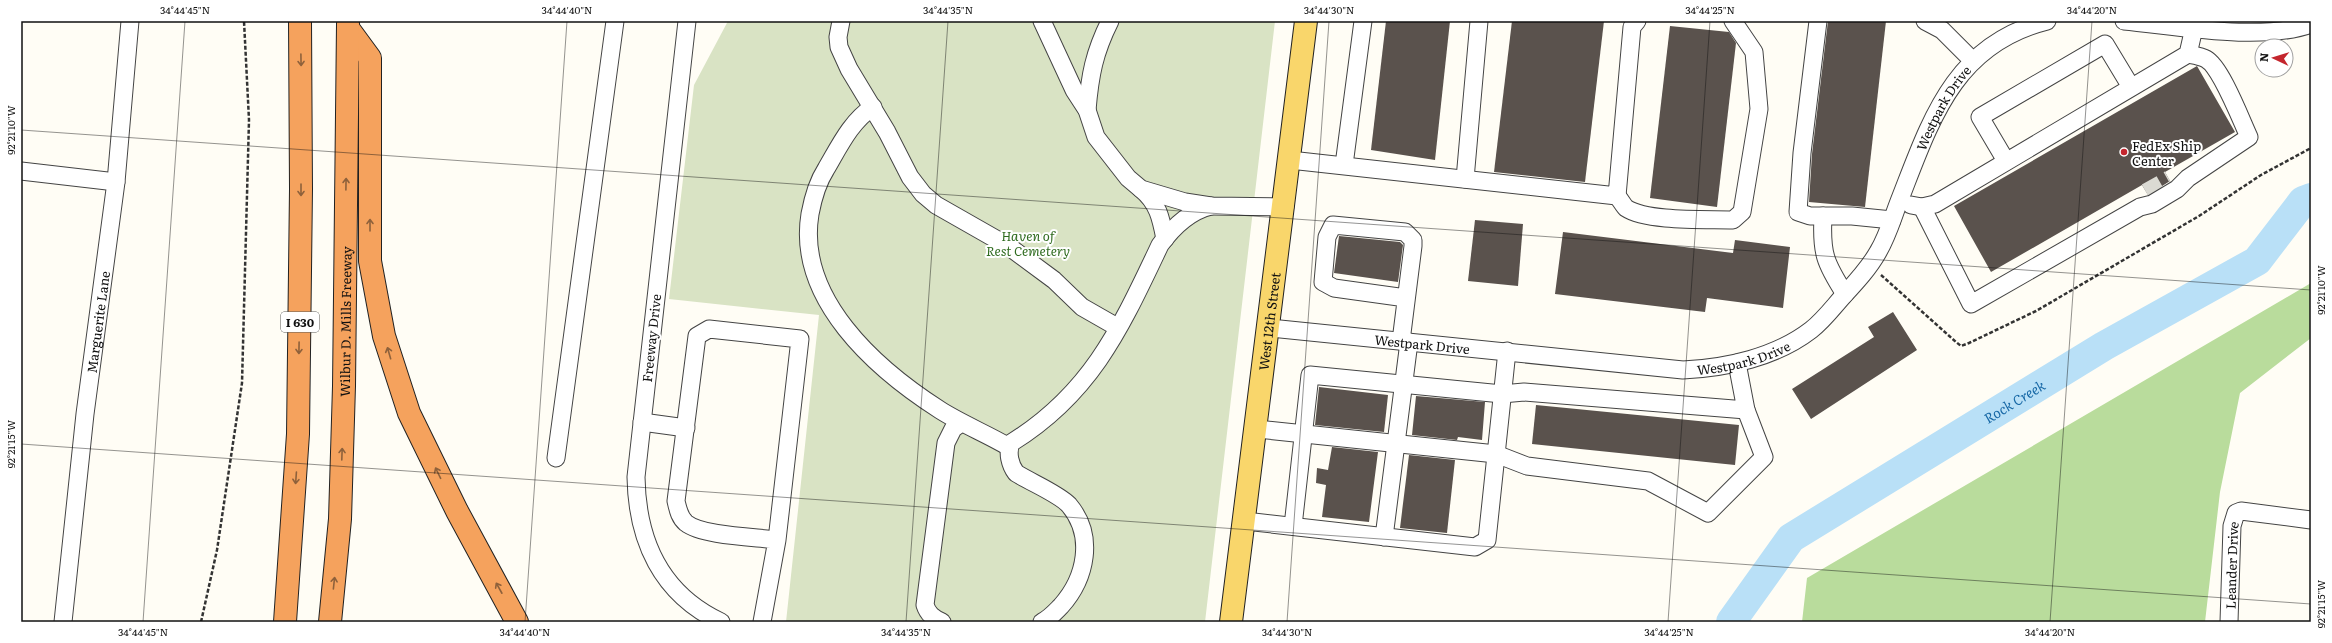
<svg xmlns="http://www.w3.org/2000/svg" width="2332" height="643" font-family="Literata,serif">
	<rect width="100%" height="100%" fill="#fffdf5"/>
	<path fill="#b9dc9c" d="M2311 283V338L2240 393 2220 492 2205 622H1802L1807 578Z"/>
	<path fill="#d9e3c4" d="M728 21H1275L1205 622H786L819 315 669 299 694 85Z"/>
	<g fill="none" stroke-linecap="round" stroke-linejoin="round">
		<path stroke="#b9e0f7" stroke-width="30" id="s1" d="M1731 622 1791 538 2104 346 2257 261 2303 201 2311 198"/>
	</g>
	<g fill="#5a524d">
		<path d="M1386 21H1450L1435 160 1371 150Z"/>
		<path d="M1512 21H1604L1585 182 1494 172Z"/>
		<path d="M1828 21H1886L1865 207 1809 202 1812 154Z"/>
		<path d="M1670 26 1729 32 1736 43 1717 207 1650 198Z"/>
		<path d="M2197 66 2235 132 2165 172 2170 181 2148 195 2142 185 1991 272 1954 206Z"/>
		<path d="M1475 220 1523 224 1518 286 1468 281Z"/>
		<path d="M1563 232 1733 253 1735 240 1790 247 1783 308 1707 298 1705 312 1555 294Z"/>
		<path d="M1339 236 1400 242 1403 245 1398 282 1334 273Z"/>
		<path d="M1893 312 1917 350 1811 419 1792 389 1874 337 1868 327Z"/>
		<path d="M1319 387 1388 395 1384 432 1315 425Z"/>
		<path d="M1416 396 1485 402 1482 440 1458 437 1457 440 1412 435Z"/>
		<path d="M1536 405 1739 425 1735 465 1532 444Z"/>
		<path d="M1332 447 1378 452 1369 522 1322 517 1326 485 1316 483 1317 468 1328 470Z"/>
		<path d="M1409 455 1455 460 1447 533 1400 528Z"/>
	</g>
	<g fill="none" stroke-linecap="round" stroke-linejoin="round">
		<path stroke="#dbdad3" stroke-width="17" stroke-dasharray="17 8" stroke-linecap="butt" d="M2146 192 2169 179"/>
		<defs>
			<g id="minor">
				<path d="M687 21 636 477C637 540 661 594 721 622"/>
				<path d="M841 21 838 37 839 47 849 69 887 132 910 177 923 194 936 205 1008 246 1054 280 1082 307 1117 327"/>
				<path d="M1042 21 1074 90 1087 110 1096 137 1128 178 1141 189 1185 202 1211 206 1285 207"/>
				<path d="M1818 21 1802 153 1798 212 1810 216H1852L1892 220"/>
				<path d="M1925 21 1942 30 1973 61"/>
				<path d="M2124 21C2177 26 2262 42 2311 24"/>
				<path d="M873 107C851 121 839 147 826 169 817 183 813 198 810 214 796 299 876 369 940 410 962 424 987 434 1009 447"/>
				<path d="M1087 110C1090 75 1094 53 1110 21"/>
				<path d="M1290 160 1617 196 1632 27 1637 21"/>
				<path d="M2006 161 1980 117 2105 44 2131 87"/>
				<path d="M1344 165 1363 21"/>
				<path d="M21 171 116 182"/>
				<path d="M1465 179 1479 21"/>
				<path d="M1141 189C1158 203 1161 218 1165 239"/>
				<path d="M1617 196C1620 199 1623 205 1626 208 1647 222 1707 219 1733 220L1742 212 1759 109 1754 52 1733 21"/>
				<path d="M1911 205 1922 207 1935 204 2188 54 2194 28"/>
				<path d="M1922 207 1971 304 2140 207 2152 204 2177 189 2188 178 2249 137C2241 120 2221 67 2206 59 2201 56 2193 55 2188 54"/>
				<path d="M1823 216C1821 253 1825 263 1845 294"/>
				<path id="s2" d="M1270 328 1683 370C1727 368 1776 357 1811 330 1824 320 1834 306 1845 294 1857 281 1869 268 1878 252 1887 237 1892 220 1898 204 1930 123 1952 45 2047 21"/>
				<path d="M1401 341 1413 246V240L1405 232 1333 225 1327 237 1323 282 1334 288 1406 298"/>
				<path d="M642 422 686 428"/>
				<path d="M1257 429 1496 454 1527 466 1648 481 1708 513 1764 457 1746 410"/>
				<path d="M556 458 615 21"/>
				<path d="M1245 521 1475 547 1487 540 1507 351"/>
				<path d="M1293 526 1310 375 1502 394 1524 392 1746 410 1737 363"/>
				<path d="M1384 537 1409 342"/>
				<path id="s3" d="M63 622 85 414 116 182 130 21"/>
				<path d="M762 622 777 540 800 339 709 329 697 336 676 501C678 509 679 517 686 523 702 536 755 537 777 540"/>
				<path d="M942 622C933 618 928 614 925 605L946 443 953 429 961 423"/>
				<path d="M1042 622C1050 618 1055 612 1061 606 1086 578 1095 536 1069 505 1059 494 1030 482 1016 473 1010 465 1007 453 1011 443 1092 393 1121 327 1160 245 1173 227 1190 211 1211 206"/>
				<path id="s4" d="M2229 622 2232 526 2236 513 2241 511 2311 520"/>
			</g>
			<g id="major">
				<path id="s5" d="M1231 622 1306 21"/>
			</g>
			<g id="highway">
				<path d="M348 28 370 58V261L384 336 409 413 457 511 517 622"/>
				<path d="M285 622 298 434 301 189 300 21"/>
				<path id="s6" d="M330 622 340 519 344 386 348 24"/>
			</g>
		</defs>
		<use href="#minor" stroke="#444" stroke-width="19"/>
		<use href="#major" stroke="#222" stroke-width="24"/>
		<use href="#highway" stroke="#222" stroke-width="24"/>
		<g stroke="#333" stroke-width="2.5" stroke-dasharray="4 2" stroke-linecap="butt">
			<path d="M1881 275 1956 342 1961 346 1969 343 2036 311 2199 216 2261 175 2311 148"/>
			<path d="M201 622 217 550 242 383 249 120 244 21"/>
		</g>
		<use href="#minor" stroke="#fff" stroke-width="17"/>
		<use href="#major" stroke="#f9d66b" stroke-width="22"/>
		<use href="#highway" stroke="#f5a25d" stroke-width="22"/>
	</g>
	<defs><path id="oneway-shaft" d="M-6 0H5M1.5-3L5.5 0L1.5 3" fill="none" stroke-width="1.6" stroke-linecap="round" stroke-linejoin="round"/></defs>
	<g stroke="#8e613b">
		<use href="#oneway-shaft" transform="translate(301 60) rotate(89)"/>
		<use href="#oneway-shaft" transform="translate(346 184) rotate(-89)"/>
		<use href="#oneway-shaft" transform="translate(301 190) rotate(90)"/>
		<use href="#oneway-shaft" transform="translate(370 225) rotate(-90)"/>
		<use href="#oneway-shaft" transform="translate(299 348) rotate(91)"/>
		<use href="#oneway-shaft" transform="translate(389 353) rotate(-106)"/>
		<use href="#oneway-shaft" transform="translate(342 454) rotate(-88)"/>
		<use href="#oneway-shaft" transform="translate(438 473) rotate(-116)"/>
		<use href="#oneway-shaft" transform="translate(296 478) rotate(94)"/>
		<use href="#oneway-shaft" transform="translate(334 583) rotate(-84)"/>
		<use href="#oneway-shaft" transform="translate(499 588) rotate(-119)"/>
	</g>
	<path fill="none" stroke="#111" stroke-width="1" stroke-opacity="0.45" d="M21 130 2311 290M21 444 2311 604M143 622 185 21M525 622 567 21M906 622 948 21M1287 622 1329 21M1668 622 1710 21M2050 622 2092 21"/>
	<circle fill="#c4262e" stroke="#fff" stroke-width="1.5" cx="2124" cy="152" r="4"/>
	<g text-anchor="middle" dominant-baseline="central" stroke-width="4" stroke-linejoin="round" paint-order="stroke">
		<rect fill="#fff" stroke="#585858" stroke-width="1" x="281" y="312" width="38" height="20" rx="3"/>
		<g font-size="12" font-weight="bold" fill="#111">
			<text x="300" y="322">I 630</text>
		</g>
		<g font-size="13" fill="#111" stroke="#fff">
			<text stroke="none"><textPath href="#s2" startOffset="813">Westpark Drive</textPath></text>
			<text stroke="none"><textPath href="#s3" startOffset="302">Marguerite Lane</textPath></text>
			<text stroke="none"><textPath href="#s6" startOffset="301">Wilbur D. Mills Freeway</textPath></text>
			<text stroke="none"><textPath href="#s5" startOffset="303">West 12th Street</textPath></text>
			<text transform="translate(651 338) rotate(-84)">Freeway Drive</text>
			<text stroke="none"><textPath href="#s2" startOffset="153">Westpark Drive</textPath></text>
			<text stroke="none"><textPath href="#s2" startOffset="477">Westpark Drive</textPath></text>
			<text stroke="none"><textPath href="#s4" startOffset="57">Leander Drive</textPath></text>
		</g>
		<g font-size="13" fill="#111" stroke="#fff" text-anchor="start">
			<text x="2132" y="145">FedEx Ship<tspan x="2132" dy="15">Center</tspan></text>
		</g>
		<g font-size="13" font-style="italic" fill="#2f6b1f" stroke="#fff">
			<text x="1028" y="235">Haven of<tspan x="1028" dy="15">Rest Cemetery</tspan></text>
		</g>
		<g font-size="14" font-style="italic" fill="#1768a6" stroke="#fff">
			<text stroke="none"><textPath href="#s1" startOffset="365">Rock Creek</textPath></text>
		</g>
	</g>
	<rect width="2332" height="643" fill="none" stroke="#ffffff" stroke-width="44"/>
	<g transform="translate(2274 58) rotate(274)"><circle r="19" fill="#ffffff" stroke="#a0a0a0"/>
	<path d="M0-3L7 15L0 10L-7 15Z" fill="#c4262e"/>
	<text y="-6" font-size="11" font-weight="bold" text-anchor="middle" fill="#111111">N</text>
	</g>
	<rect x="22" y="22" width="2288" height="599" fill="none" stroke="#111" stroke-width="1.5"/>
	<g font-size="10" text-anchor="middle" fill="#111">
		<text x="185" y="14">34°44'45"N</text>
		<text x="567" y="14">34°44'40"N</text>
		<text x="948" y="14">34°44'35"N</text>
		<text x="1329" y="14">34°44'30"N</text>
		<text x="1710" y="14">34°44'25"N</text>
		<text x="2092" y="14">34°44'20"N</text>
		<text transform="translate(11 130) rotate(-90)" y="4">92°21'10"W</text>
		<text transform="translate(2321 290) rotate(-90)" y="4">92°21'10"W</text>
		<text transform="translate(11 444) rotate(-90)" y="4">92°21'15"W</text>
		<text transform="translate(2321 604) rotate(-90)" y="4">92°21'15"W</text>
		<text x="143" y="636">34°44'45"N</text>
		<text x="525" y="636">34°44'40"N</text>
		<text x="906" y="636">34°44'35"N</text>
		<text x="1287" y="636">34°44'30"N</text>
		<text x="1669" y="636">34°44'25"N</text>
		<text x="2050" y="636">34°44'20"N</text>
	</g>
</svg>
